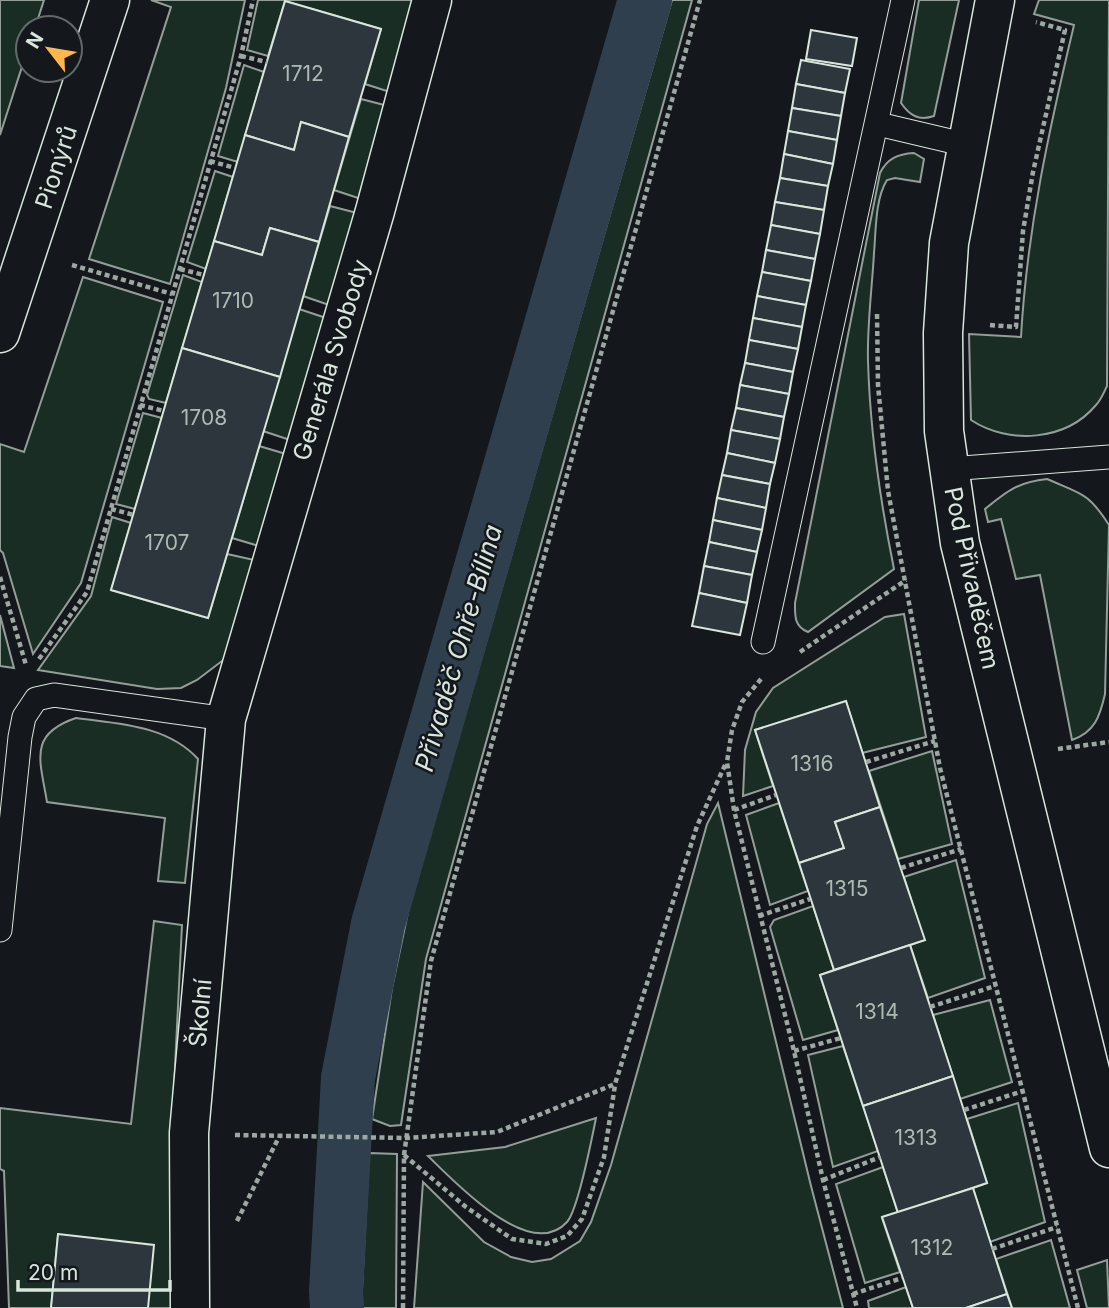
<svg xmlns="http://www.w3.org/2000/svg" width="1109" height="1308" font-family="Inter,sans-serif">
	<rect width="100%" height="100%" fill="#14181c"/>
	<g fill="#1a2d24" stroke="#939e99" stroke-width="2">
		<path d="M0 0H44L35 28H28V48L0 135Z"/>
		<path d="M151 0H245L226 88 170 284 89 259 171 7Z"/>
		<path d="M258 0H418L393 93 365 84 381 29 285 1 268 56 247 50Z"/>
		<path d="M672 0H692L426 959 401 1125 390 1126 372 1119 392 988 415 879 458 739Z"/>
		<path d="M919 0H959L934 116C919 121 910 116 901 103Z"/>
		<path d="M1039 0H1109L1107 386C1104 392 1101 400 1096 405 1066 441 1009 445 971 420L969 334 1021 337C1027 229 1049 130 1074 25L1034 14Z"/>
		<path d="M244 65 264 72 238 162 218 156Z"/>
		<path d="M361 99 388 106 361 199 334 190Z"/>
		<path d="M914 153 924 159 920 182 895 178 887 180C875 199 876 231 874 253 872 289 867 325 868 361 870 431 880 500 894 569L808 632C794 626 795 616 795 603L880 173C887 159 897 154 914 153Z"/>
		<path d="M215 171 233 177 206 269 187 262Z"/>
		<path d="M330 206 357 213 329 305 303 296Z"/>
		<path d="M183 275 202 282 166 403 149 399 147 395Z"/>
		<path d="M83 277 163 302 81 583 33 654 3 553 0 550V444L24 452Z"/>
		<path d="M299 309 326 318 290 440 263 431Z"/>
		<path d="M143 413 162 418 135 509 116 504Z"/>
		<path d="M259 446 286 454 259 546 232 538Z"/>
		<path d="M1047 479C1081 494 1088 492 1109 525L1105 694C1100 716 1095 732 1072 740L1040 575 1016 579 1001 519 988 522 985 509C1007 491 1018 482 1047 479Z"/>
		<path d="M112 517 131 523 111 590 208 618 227 554 254 560 226 658 197 680 181 688 157 689 38 670 91 596Z"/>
		<path d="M904 614 926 737 862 753 846 701 755 730 773 786 743 796 745 750 756 712 773 688 885 617Z"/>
		<path d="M0 615 14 668 0 666Z"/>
		<path d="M76 718C119 724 167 725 198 759L185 883 158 881 165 818 47 802C40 760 28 734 76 718Z"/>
		<path d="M932 751 952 844 898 859 869 771Z"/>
		<path d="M718 803 811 1186 843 1308H414L423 1182 484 1242 511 1257 532 1262 551 1259 580 1241 591 1222 611 1165 707 824Z"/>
		<path d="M779 803 808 891 770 905 746 815Z"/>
		<path d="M956 860 985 978 928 998 910 945 924 940 904 877Z"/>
		<path d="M813 906 834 970 820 975 838 1030 803 1040 770 927 774 920Z"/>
		<path d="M154 921 182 925 173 1108V1308H146L58 1235 51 1308H9L4 1171 0 1169V1108L131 1124Z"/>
		<path d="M990 1000 1012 1082 960 1099 933 1015Z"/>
		<path d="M843 1046 878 1151 833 1167 808 1055Z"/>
		<path d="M1018 1103 1045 1222 990 1242 973 1188 987 1183 967 1119Z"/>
		<path d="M596 1118C592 1138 578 1210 567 1222 530 1263 454 1181 428 1156L505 1147Z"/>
		<path d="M369 1153 397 1154 396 1308H361Z"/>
		<path d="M883 1167 898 1213 882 1218 900 1272 865 1283 836 1184Z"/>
		<path d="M1051 1240 1070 1308H1012L996 1259Z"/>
		<path d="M1107 1260 1109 1308H1087L1077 1270Z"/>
		<path d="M906 1287 913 1308H869L868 1301Z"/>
	</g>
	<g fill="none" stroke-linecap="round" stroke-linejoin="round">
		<path stroke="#2f3f4d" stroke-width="54" d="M337 1308 336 1291 348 1078 378 924 645 0"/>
	</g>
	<g fill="#2c363c" stroke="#d8e6dc" stroke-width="2">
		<path d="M285 1 381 29 349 137 301 122 294 150 245 135Z"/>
		<path d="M811 30 857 38 852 66 806 59Z"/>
		<path d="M801 60 850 69 845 93 796 84Z"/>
		<path d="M796 84 845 93 841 116 792 108Z"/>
		<path d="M792 108 841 116 837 140 788 131Z"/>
		<path d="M301 122 349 137 319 242 270 228 262 255 214 241 245 135 294 150Z"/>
		<path d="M788 131 837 140 833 164 784 154Z"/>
		<path d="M784 154 833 164 828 186 780 178Z"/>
		<path d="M780 178 828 186 824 210 775 202Z"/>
		<path d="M775 202 824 210 820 234 771 225Z"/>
		<path d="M771 225 820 234 815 259 766 250Z"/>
		<path d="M270 228 319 242 280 377 182 348 214 241 262 255Z"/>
		<path d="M766 250 815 259 811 281 762 272Z"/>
		<path d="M762 272 811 281 806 305 757 296Z"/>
		<path d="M757 296 806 305 802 327 753 318Z"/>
		<path d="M753 318 802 327 798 349 749 340Z"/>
		<path d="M749 340 798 349 793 372 745 363Z"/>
		<path d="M182 348 280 377 208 618 111 590Z"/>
		<path d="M745 363 793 372 789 394 740 385Z"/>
		<path d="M740 385 789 394 784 417 736 408Z"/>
		<path d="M736 408 784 417 780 439 731 430Z"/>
		<path d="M731 430 780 439 775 463 727 453Z"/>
		<path d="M727 453 775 463 770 484 722 475Z"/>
		<path d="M722 475 770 484 766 508 717 498Z"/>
		<path d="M717 498 766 508 762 530 713 520Z"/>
		<path d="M713 520 762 530 757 552 709 542Z"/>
		<path d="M709 542 757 552 752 575 704 566Z"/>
		<path d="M704 566 752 575 747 603 699 593Z"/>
		<path d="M699 593 747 603 740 635 692 626Z"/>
		<path d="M846 701 880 807 835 822 844 848 799 863 755 730Z"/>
		<path d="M880 807 925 940 834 970 799 863 844 848 835 822Z"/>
		<path d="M910 945 953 1076 863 1106 820 975Z"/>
		<path d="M953 1076 987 1183 898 1213 863 1106Z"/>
		<path d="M973 1188 1007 1294 966 1308H913L882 1217Z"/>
		<path d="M58 1234 154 1245 148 1308H51Z"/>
		<path d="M1007 1294 1012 1308H966Z"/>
	</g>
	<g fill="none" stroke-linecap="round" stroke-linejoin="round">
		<defs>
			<g id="service">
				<path d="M878 124 967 145"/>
				<path d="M949 469 1109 457"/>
				<path d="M763 642 903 0"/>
				<path d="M0 930 20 737 24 717 36 699 54 695 226 719"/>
			</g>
			<g id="minor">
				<path d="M995 0 949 243 943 333 944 431 960 543 1109 1148"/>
				<path d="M0 333 110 0"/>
				<path d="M190 1308 189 1133 226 719 375 211 432 0"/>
			</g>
		</defs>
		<use href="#service" stroke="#d8e6dc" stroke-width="25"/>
		<use href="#minor" stroke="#d8e6dc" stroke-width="41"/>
		<g stroke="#9da8a2" stroke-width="4.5" stroke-dasharray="5 3.5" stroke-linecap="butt">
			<path d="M241 56 267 62"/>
			<path d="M210 161 235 168"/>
			<path d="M72 265 172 294"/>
			<path d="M180 269 204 275"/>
			<path d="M877 314 878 385 888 491 940 768 1078 1308"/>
			<path d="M990 325 1016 327 1023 231 1033 172 1065 30 1036 22"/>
			<path d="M140 405 164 411"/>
			<path d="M111 509 134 515"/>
			<path d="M0 577 26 665"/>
			<path d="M800 652 906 580"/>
			<path d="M39 659 87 592 241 56 253 0"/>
			<path d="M761 679 742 702 732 730 727 762 734 810 794 1051 823 1180 857 1308"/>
			<path d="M1058 749 1109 742"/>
			<path d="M866 762 935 741"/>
			<path d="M734 810 776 795"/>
			<path d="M901 868 961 849"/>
			<path d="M759 916 810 899"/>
			<path d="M930 1007 995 986"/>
			<path d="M794 1051 841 1038"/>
			<path d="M964 1110 1023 1091"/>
			<path d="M235 1135 406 1138 497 1132 615 1084 697 826 726 763"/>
			<path d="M404 1155 466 1207 512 1239 546 1244 567 1236 582 1219 604 1157 615 1085"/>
			<path d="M823 1180 880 1157"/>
			<path d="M237 1221 279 1137"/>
			<path d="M992 1249 1057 1227"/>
			<path d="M853 1294 902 1278"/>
			<path d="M403 1308 404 1155 431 961 700 0"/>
		</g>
		<use href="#service" stroke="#14181c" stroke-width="23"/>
		<use href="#minor" stroke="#14181c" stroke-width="38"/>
	</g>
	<g text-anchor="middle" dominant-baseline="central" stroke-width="5" stroke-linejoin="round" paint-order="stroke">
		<g font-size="21" fill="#adbab4">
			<text x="303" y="73">1712</text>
			<text x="233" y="300">1710</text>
			<text x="204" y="417">1708</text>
			<text x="167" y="542">1707</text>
			<text x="812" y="763">1316</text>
			<text x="847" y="888">1315</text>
			<text x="877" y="1011">1314</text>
			<text x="916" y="1137">1313</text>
			<text x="932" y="1247">1312</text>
		</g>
		<g font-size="24" fill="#d8e6dc" stroke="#14181c">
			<text transform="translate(56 167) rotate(-72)">Pionýrů</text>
			<text transform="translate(331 360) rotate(-73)">Generála Svobody</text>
			<text transform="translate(972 578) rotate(78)">Pod Přivaděčem</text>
			<text transform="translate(200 1013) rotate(-85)">Školní</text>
		</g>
		<g font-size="26" font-style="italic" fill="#d8e6dc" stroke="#14181c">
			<text transform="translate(458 648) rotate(-74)">Přivaděč Ohře-Bílina</text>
		</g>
	</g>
	<g transform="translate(49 49) rotate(301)"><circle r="33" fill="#14181c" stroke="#626a69" stroke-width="2"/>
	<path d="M0-5L12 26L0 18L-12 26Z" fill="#ffb74d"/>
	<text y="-10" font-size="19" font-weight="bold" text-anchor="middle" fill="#d8e6dc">N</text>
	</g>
	<path d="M18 1280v10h152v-10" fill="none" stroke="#d8e6dc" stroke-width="3.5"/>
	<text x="28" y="1280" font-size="21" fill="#d8e6dc" stroke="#14181c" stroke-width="5" paint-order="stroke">20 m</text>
</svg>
